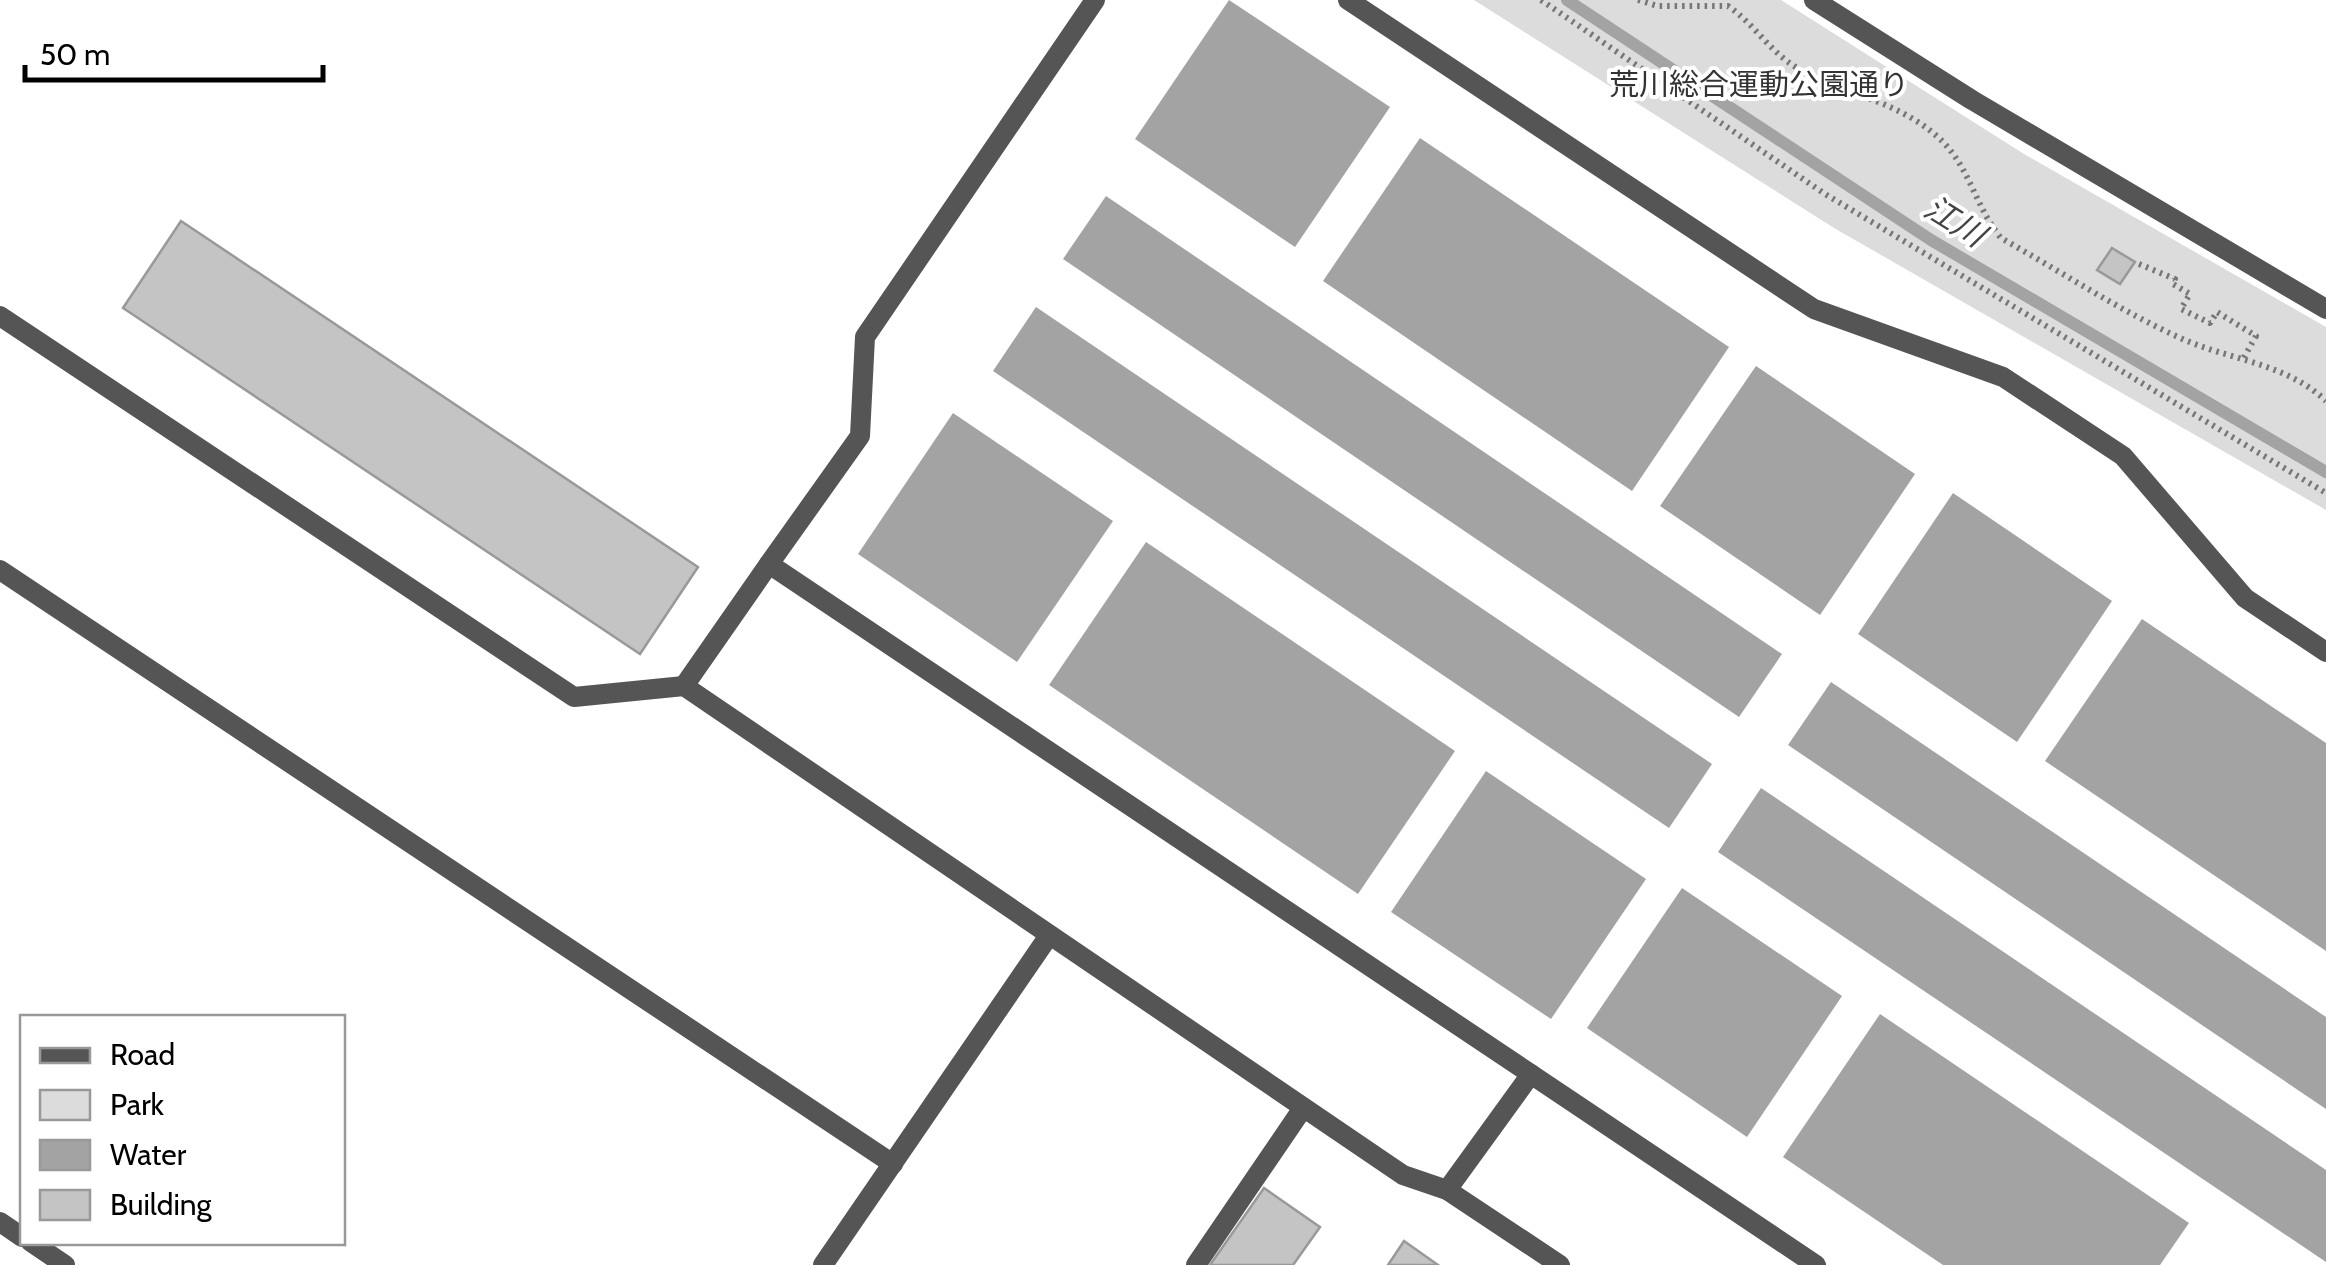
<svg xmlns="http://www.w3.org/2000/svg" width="2326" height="1265" font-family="Cabin,'Noto Sans JP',sans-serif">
	<rect width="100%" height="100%" fill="#fff"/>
	<path fill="#dcdcdc" d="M1474 0H1781L2024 154 2326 327V510L1834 228Z"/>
	<g fill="#a3a3a3">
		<path d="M1229 0 1390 107 1295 247 1135 139Z"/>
		<path d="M1420 138 1729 347 1632 491 1323 281Z"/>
		<path d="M1106 196 1782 654 1739 717 1063 259Z"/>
		<path d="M1036 307 1712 764 1669 828 993 371Z"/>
		<path d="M1756 366 1915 474 1820 615 1660 506Z"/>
		<path d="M953 413 1113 521 1017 662 858 554Z"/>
		<path d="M1953 493 2112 601 2017 742 1858 634Z"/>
		<path d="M1146 542 1455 751 1358 894 1049 685Z"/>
		<path d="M2142 619 2326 743V951L2045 761Z"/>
		<path d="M1831 682 2326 1017V1109L1788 745Z"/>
		<path d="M1486 771 1646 879 1551 1019 1391 912Z"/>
		<path d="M1761 788 2326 1170V1262L1718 852Z"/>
		<path d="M1682 888 1842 996 1747 1137 1587 1028Z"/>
		<path d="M1880 1014 2189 1223 2160 1265H1943L1783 1157Z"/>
	</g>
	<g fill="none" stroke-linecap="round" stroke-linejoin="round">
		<path stroke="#a3a3a3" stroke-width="12" d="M1567 0 1931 240 2326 472"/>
	</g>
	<g fill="#c4c4c4" stroke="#999" stroke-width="2.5">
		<path d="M181 221 698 567 640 654 123 308Z"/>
		<path d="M2112 248 2135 262 2120 284 2097 270Z"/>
		<path d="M1264 1188 1320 1227 1293 1265H1210Z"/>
		<path d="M1404 1241 1438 1265H1388Z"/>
	</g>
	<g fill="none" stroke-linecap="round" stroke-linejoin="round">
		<g stroke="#777" stroke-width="6" stroke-dasharray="2.5 5" stroke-linecap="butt">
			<path d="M1541 0 1825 194 2326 493"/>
			<path d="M1638 0 1658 6H1728C1756 25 1772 56 1803 71 1851 96 1901 102 1941 140 1970 168 1976 208 2001 238 2060 271 2117 309 2178 337 2227 360 2285 362 2326 401"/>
			<path d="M2139 264 2175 279 2173 284 2190 294 2181 309 2210 323 2217 312 2256 336 2243 359"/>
		</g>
		<g stroke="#555" stroke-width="20">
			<path d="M1348 0 1814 309 2003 377 2123 456 2245 598 2326 652"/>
			<path d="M0 316 574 697 684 686 1403 1175 1447 1190 1560 1265"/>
			<path d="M769 564 860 436 865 337 1095 0"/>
			<path d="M0 570 893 1164"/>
			<path d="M684 686 769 564 1816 1265"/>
			<path d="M1447 1190 1531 1074"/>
			<path d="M0 1222 22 1237"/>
			<path d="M31 1242 65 1265"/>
			<path d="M823 1265 1048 937"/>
			<path d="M1196 1265 1303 1108"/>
		</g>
		<path stroke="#555" stroke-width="20" d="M1814 0 1972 100 2326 309"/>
	</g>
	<g text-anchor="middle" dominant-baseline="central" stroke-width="8" stroke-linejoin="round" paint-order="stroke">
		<g font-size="30" fill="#333" stroke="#fff">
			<text x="1759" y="84">荒川総合運動公園通り</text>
		</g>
		<g font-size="32" font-style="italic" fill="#444" stroke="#fff">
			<text transform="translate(1955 221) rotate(32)">江川</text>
		</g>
	</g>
	<rect x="20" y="1015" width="325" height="230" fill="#ffffff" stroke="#999999" stroke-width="2.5"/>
	<rect x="40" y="1048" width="50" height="15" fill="#555555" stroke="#999999" stroke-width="2.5"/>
	<text x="110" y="1065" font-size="30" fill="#000000">Road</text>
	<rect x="40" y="1090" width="50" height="30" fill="#dcdcdc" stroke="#999999" stroke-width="2.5"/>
	<text x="110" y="1115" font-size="30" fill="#000000">Park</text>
	<rect x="40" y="1140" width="50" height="30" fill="#a3a3a3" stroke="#999999" stroke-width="2.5"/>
	<text x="110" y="1165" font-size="30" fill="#000000">Water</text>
	<rect x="40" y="1190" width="50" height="30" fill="#c4c4c4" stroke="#999999" stroke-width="2.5"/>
	<text x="110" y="1215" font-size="30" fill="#000000">Building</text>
	<path d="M25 65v15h298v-15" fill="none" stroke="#000000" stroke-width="5"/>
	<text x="40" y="65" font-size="30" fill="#000000" stroke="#ffffff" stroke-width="8" paint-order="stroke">50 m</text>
</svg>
